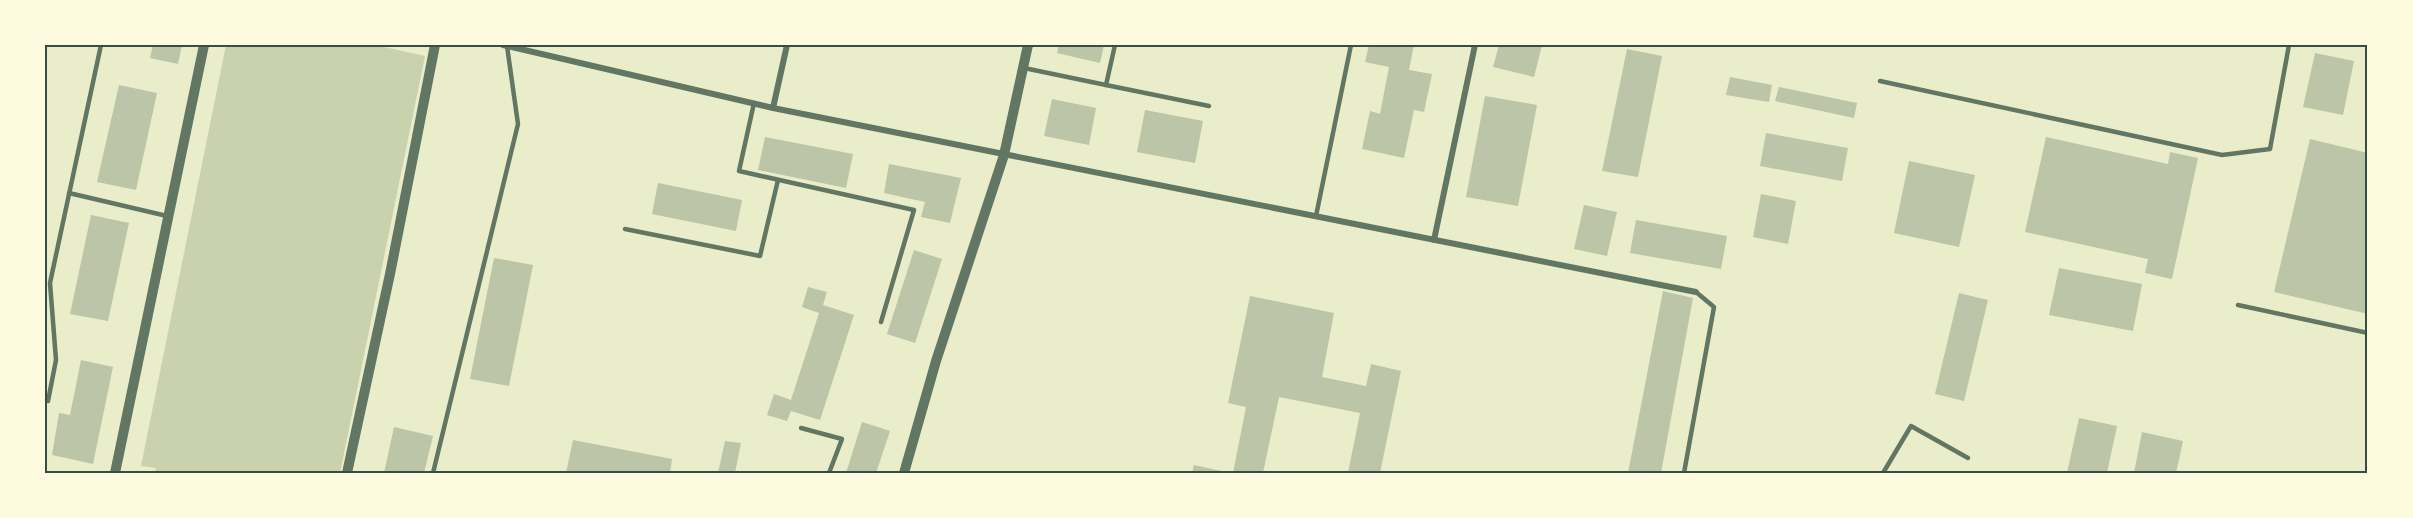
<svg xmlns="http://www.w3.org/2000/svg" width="2413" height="518" font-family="Arial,sans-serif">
	<rect width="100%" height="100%" fill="#e9edc9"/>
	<path fill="#cad2ad" d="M226 45H375L425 56 340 473H155L156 468 141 466Z"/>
	<g fill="#bcc5a7">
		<path d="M153 45H182L178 64 150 58Z"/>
		<path d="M1059 45H1104L1100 63 1057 53Z"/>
		<path d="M1369 45H1414L1409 70 1432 74 1424 112 1414 110 1404 158 1362 149 1370 111 1380 114 1389 67 1365 62Z"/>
		<path d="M1499 45H1542L1534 77 1493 67Z"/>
		<path d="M1627 49 1662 56 1638 177 1602 171Z"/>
		<path d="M2315 53 2354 61 2343 115 2303 107Z"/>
		<path d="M1730 77 1772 85 1769 102 1726 95Z"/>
		<path d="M119 85 157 93 136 190 97 182Z"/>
		<path d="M1779 87 1857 103 1854 118 1775 101Z"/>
		<path d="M1485 96 1537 105 1518 206 1466 197Z"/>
		<path d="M1052 99 1096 108 1089 145 1044 136Z"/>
		<path d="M1145 110 1203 121 1195 163 1137 152Z"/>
		<path d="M1766 133 1848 148 1842 181 1760 166Z"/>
		<path d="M765 137 853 154 846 188 758 170Z"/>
		<path d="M2046 137 2168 164 2170 152 2198 158 2172 279 2145 273 2148 259 2025 232Z"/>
		<path d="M2310 139 2368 153V314L2274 292Z"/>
		<path d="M1909 161 1975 175 1959 247 1894 233Z"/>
		<path d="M889 164 961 178 950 223 921 217 925 202 884 193Z"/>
		<path d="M658 183 742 200 736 231 652 214Z"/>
		<path d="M1761 194 1796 201 1788 244 1753 237Z"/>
		<path d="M1584 205 1617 212 1607 256 1574 249Z"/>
		<path d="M91 215 129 223 108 321 70 314Z"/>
		<path d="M1636 220 1727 236 1721 269 1630 253Z"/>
		<path d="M914 250 942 259 915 343 887 334Z"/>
		<path d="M494 258 533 265 509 386 470 379Z"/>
		<path d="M2059 268 2142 284 2133 331 2049 315Z"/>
		<path d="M808 287 827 292 823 305 854 315 820 420 791 411 787 421 767 415 774 394 791 400 819 313 802 307Z"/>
		<path d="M1663 291 1693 298 1661 473H1628Z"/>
		<path d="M1959 293 1988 300 1964 401 1935 394Z"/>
		<path d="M1250 296 1334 313 1322 377 1366 386 1371 364 1401 371 1380 473H1348L1360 413 1279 397 1263 473H1233L1246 407 1228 403Z"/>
		<path d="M81 360 113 367 93 464 52 455 59 413 70 415Z"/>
		<path d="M2079 418 2117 426 2107 473H2067Z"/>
		<path d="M862 422 890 431 876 473H846Z"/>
		<path d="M394 427 433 436 424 473H384Z"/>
		<path d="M2142 432 2183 441 2176 473H2134Z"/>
		<path d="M573 440 672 459 670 473H566Z"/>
		<path d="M725 441 741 443 735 473H718Z"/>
		<path d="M1194 465 1226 472V473H1192Z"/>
	</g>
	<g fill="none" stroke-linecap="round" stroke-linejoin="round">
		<g stroke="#617663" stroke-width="4.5">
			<path d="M1115 45 1106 85 1209 106"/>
			<path d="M1024 68 1106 85"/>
			<path d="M1880 81 2222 155 2270 149 2289 45"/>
			<path d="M754 103 739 171 914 210 881 322"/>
			<path d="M69 193 167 216"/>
			<path d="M1316 216 1351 45"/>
			<path d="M625 229 760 256 778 180"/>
			<path d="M2238 305 2368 333"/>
			<path d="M48 401 56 360 50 283 101 45"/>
			<path d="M801 428 842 439 829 473"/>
			<path d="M433 473 518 124 507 46"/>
			<path d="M1684 473 1714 307 1696 292"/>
			<path d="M1883 473 1911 426 1968 458"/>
		</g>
		<g stroke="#617663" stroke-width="6">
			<path d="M503 45 773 108 1696 292"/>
			<path d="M773 108 787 45"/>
			<path d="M1434 240 1475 45"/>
		</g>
		<g stroke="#617663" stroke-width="10">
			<path d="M115 473 204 45"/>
			<path d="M347 473 390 274 435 45"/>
			<path d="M904 473 936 361 1004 155 1028 45"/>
		</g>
	</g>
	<rect width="2413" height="518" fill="none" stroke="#fefae0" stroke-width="93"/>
	<rect x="46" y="46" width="2320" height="426" fill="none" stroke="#344e41" stroke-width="2"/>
</svg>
